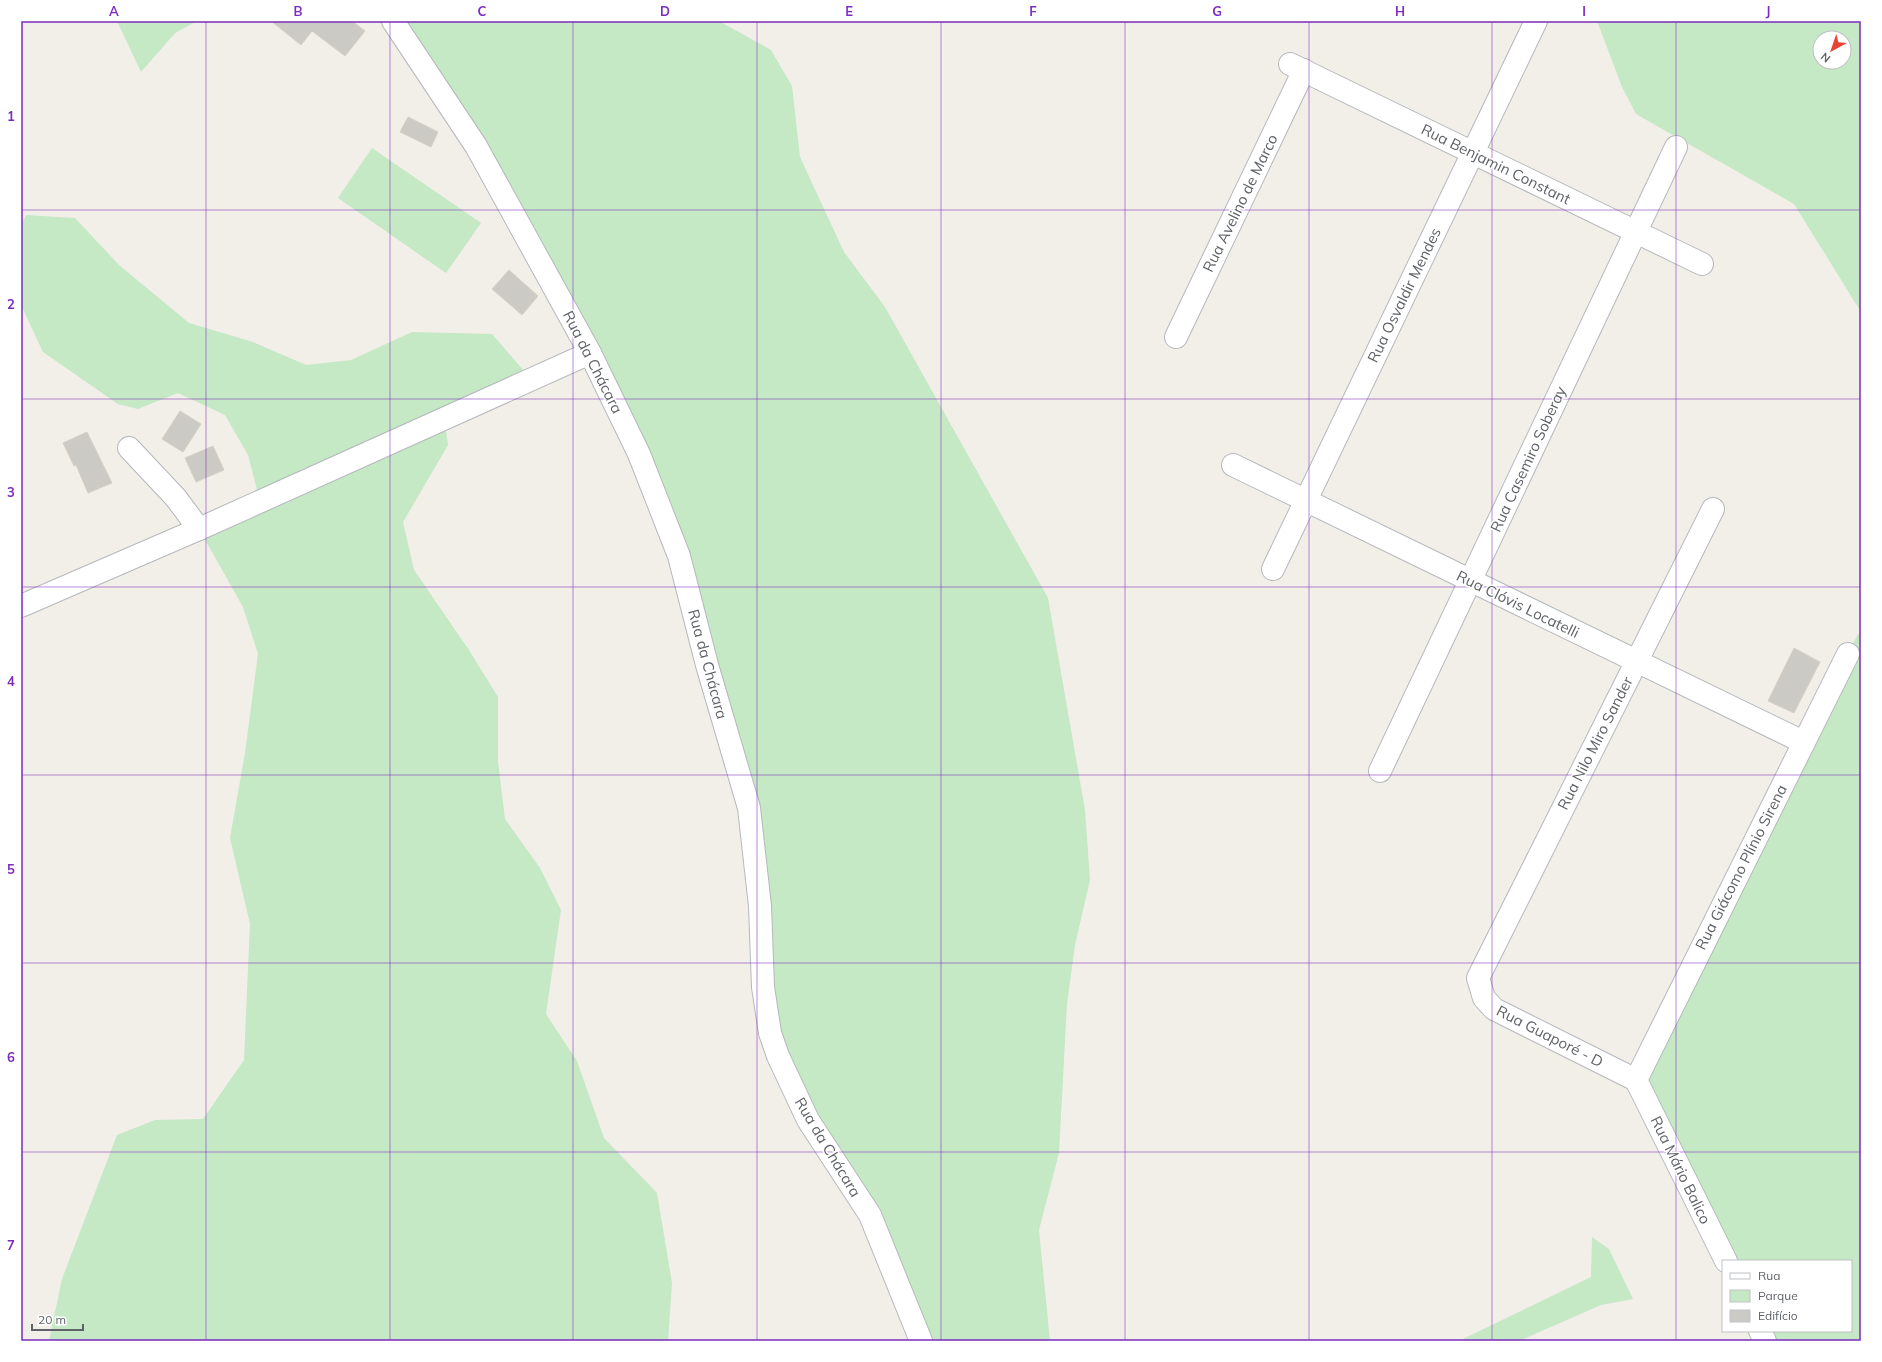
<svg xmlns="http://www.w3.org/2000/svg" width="1882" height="1362" font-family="Mulish,sans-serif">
	<rect width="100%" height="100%" fill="#f1efe8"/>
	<g fill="#c5e8c5" fill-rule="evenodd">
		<path d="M117 21H197L175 33 141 72Z"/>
		<path d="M393 21H719L771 50 792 86 800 157 844 252 885 307 1048 598 1085 810 1090 880 1075 945 1067 1004 1059 1153 1039 1230 1050 1341H921L907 1303 778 1056 749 808 639 454Z"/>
		<path d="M1597 21H1861V312L1794 204 1636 114 1622 87ZM1820 38H1844V62H1820Z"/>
		<path d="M372 148 481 223 446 273 338 198Z"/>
		<path d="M26 215 75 218 119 265 189 323 253 342 306 365 351 360 412 332 492 334 531 379 444 418 448 445 403 522 414 570 469 650 498 697V762L505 819 540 868 561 910 546 1014 577 1061 604 1138 657 1193 672 1283 668 1341H49L62 1279 117 1135 155 1120 203 1119 244 1060 250 924 230 838 245 753 258 654 243 607 199 529 260 501 248 455 225 415 178 393 138 409 118 404 43 352 21 305V225Z"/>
		<path d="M1858 634 1861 635V1341H1765L1760 1331H1851V1261H1726L1636 1080Z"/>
		<path d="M1592 1237 1609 1249 1633 1299 1601 1305 1519 1341H1459L1591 1277Z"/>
	</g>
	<g fill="#cccac5" stroke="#d6d1c6">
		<path d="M271 21H352L365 31 345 56 312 31 301 45Z"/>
		<path d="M408 117 438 132 431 147 400 132Z"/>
		<path d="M509 270 538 296 522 315 492 289Z"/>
		<path d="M180 411 201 424 183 452 162 439Z"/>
		<path d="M87 432 112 483 88 493 76 465 74 466 63 443Z"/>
		<path d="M213 446 224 470 196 482 185 458Z"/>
		<path d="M1794 648 1820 662 1794 713 1768 701Z"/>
	</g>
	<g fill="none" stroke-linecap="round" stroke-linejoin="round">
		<defs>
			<g id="minor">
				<path d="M393 21 476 146 590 353 639 454 679 556 707 665 749 808 760 906 763 987 770 1033 778 1056 808 1120 870 1215 921 1341"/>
				<path d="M1290 64 1702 264"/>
				<path d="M1176 337 1304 70"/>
				<path d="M129 448 176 498 199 529"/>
				<path d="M1233 465 1803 742"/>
				<path d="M1273 569 1536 21"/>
				<path d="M21 606 199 529 590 353"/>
				<path d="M1380 771 1676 147"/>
				<path d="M1636 1080 1494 1009 1484 998 1478 978 1713 509"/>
				<path d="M1636 1080 1848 654"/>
				<path d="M1636 1080 1726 1261"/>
				<path d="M1760 1331 1765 1341"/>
			</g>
		</defs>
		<use href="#minor" stroke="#b5b8bc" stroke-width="24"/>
		<use href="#minor" stroke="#fff" stroke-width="22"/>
	</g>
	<path fill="none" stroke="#7b2cbf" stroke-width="1" stroke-opacity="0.55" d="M206 21V1341M390 21V1341M573 21V1341M757 21V1341M941 21V1341M1125 21V1341M1309 21V1341M1492 21V1341M1676 21V1341M21 210H1861M21 399H1861M21 587H1861M21 775H1861M21 963H1861M21 1152H1861"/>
	<g text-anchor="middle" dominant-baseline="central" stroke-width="3" stroke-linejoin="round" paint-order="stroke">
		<g font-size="15" fill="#5f6368" stroke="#fff">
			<text transform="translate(1496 164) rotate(26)">Rua Benjamin Constant</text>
			<text transform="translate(1240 203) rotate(-64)">Rua Avelino de Marco</text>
			<text transform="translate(1404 295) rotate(-64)">Rua Osvaldir Mendes</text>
			<text transform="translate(593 362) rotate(63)">Rua da Chácara</text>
			<text transform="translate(1528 459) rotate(-65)">Rua Casemiro Soberay</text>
			<text transform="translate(1518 604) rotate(26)">Rua Clóvis Locatelli</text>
			<text transform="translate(708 664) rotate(75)">Rua da Chácara</text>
			<text transform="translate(1595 743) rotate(-63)">Rua Nilo Miro Sander</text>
			<text transform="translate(1741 867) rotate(-63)">Rua Giácomo Plínio Sirena</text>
			<text transform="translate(1550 1036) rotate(27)">Rua Guaporé - D</text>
			<text transform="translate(828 1147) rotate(59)">Rua da Chácara</text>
			<text transform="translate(1681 1170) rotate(64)">Rua Mário Balico</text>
		</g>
	</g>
	<rect width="1882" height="1362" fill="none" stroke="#ffffff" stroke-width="44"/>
	<rect x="1722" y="1260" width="130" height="72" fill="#ffffff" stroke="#bfc1c3"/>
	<rect x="1730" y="1273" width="20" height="6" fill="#ffffff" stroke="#bfc1c3"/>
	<text x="1758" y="1280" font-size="12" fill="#5f6368">Rua</text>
	<rect x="1730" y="1290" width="20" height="12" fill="#c5e8c5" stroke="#bfc1c3"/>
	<text x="1758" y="1300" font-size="12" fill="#5f6368">Parque</text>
	<rect x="1730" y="1310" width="20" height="12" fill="#cccac5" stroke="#bfc1c3"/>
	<text x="1758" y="1320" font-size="12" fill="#5f6368">Edifício</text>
	<g transform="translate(1832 50) rotate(220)"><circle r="19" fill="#ffffff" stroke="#bfc1c3"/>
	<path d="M0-3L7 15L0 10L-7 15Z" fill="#ea4335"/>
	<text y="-6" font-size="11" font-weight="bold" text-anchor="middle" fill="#5f6368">N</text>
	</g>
	<path d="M32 1324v6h51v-6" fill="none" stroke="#5f6368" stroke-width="2"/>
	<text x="38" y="1324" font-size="12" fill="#5f6368" stroke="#ffffff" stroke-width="3" paint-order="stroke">20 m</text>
	<rect x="22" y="22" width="1838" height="1318" fill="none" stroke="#7b2cbf" stroke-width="1.5"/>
	<g font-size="13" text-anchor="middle" font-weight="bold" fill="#7b2cbf">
		<text x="114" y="16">A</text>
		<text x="298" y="16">B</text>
		<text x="482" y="16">C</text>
		<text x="665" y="16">D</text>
		<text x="849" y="16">E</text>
		<text x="1033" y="16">F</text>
		<text x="1217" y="16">G</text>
		<text x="1400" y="16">H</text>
		<text x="1584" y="16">I</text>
		<text x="1768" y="16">J</text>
		<text x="11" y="121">1</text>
		<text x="11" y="309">2</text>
		<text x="11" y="497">3</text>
		<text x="11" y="686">4</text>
		<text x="11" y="874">5</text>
		<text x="11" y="1062">6</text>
		<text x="11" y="1250">7</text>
	</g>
</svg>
